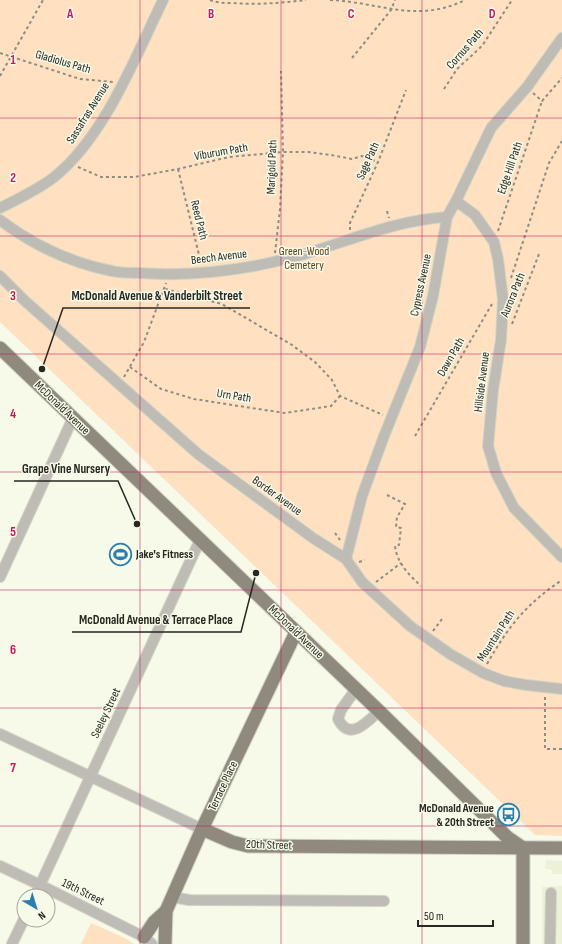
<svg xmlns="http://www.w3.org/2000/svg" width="562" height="944" font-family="'Sofia Sans Condensed',sans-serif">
	<rect width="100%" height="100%" fill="#f7fae9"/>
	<g fill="#ecf1d8">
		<path d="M546 860 562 861V874H552V870L545 868Z"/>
		<path d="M562 886V944H542V887Z"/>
	</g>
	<g fill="#ffe1c2">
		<path d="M0 0H562V836L535 835 0 322Z"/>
		<path d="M91 923 125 938 134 944H81Z"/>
	</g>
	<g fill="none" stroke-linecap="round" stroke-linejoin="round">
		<defs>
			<g id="minor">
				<path d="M456 201 475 215 494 242 498 259 503 299 501 340 493 390 488 446 496 473 514 508 562 557"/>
				<path d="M0 208C18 199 37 190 53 178 104 138 135 58 163 0"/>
				<path d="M0 220C33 245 71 263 112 271 120 273 130 273 139 273 193 277 248 270 301 255 349 241 396 220 447 217"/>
				<path d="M0 276 25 301 198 454 313 538 346 559 362 582 410 626 450 654 483 673 504 681 526 685 562 689"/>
				<path d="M346 559 362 496 384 436 420 347 433 296 447 217 456 201 491 128 527 87 562 38"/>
				<path d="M0 577 73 418"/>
				<path d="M356 689 341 710 338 719C350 742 367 722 379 711"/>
				<path d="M0 734 202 829"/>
				<path d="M0 866 40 885 144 937 152 944"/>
				<path d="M35 896 200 540"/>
				<path d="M172 897 189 900 384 901"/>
				<path d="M12 944 24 919"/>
				<path d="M550 944 551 893"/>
			</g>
			<g id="major">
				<path d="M0 348 379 711 507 837 523 848"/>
				<path d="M202 829 232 842 248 846 562 848"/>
				<path d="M144 937 154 922 166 911"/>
				<path d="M165 944 166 911 202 829 296 632"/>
				<path d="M523 944V848"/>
			</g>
		</defs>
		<use href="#minor" stroke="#d1d4c5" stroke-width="12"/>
		<use href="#major" stroke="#d1d4c5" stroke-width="15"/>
		<g stroke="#8c8e83" stroke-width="2" stroke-dasharray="3 3" stroke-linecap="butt">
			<path d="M210 0C217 3 224 3 232 3 257 5 281 3 306 0"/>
			<path d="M330 0C379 2 416 24 465 0"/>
			<path d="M0 53 80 79 113 82"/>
			<path d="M352 58 391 10 395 0"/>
			<path d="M0 76 43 0"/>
			<path d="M444 89 457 69 482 46 512 0"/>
			<path d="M533 93 542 101 562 78"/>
			<path d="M78 167 101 177H134L178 169 229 157 283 152H308L331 155 352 159 362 156 378 162"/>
			<path d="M178 169 201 263"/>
			<path d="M387 211 389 218"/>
			<path d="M350 230V223L378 162 406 90"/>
			<path d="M498 231 542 101"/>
			<path d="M275 253 280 209 283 152 281 71"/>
			<path d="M511 278 549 163 562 141"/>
			<path d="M165 289 222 304 292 345 315 362 332 380 340 396 383 415"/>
			<path d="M512 324 539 254"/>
			<path d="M130 367 161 389 194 399 245 407 285 413 331 406 340 396"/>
			<path d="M124 377 144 342 166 283"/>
			<path d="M415 436 492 304"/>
			<path d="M387 495 405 504 397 517 396 527 401 528 399 545 395 546C397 563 409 575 421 586"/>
			<path d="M335 533 340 540"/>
			<path d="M359 562 365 560"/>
			<path d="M376 582 401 563"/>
			<path d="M433 631 442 619"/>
			<path d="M487 664C508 627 526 604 562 580"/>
			<path d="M545 697V749H562"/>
		</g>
		<use href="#minor" stroke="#bfbcb5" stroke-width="10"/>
		<use href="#major" stroke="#8f8a7d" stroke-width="13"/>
	</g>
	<path fill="none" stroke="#c2185b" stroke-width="1" stroke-opacity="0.55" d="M140 0V944M281 0V944M422 0V944M0 118H562M0 236H562M0 354H562M0 472H562M0 590H562M0 708H562M0 826H562"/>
	<defs>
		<symbol id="stadium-ring" viewBox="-11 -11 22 22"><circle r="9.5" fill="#f7fae9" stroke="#2c7eaf" stroke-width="1.5"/><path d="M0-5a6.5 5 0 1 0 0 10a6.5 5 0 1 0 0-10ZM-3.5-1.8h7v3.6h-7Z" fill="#2c7eaf"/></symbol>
		<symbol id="bus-ring" viewBox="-11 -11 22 22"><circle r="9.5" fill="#f7fae9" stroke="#2c7eaf" stroke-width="1.5"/><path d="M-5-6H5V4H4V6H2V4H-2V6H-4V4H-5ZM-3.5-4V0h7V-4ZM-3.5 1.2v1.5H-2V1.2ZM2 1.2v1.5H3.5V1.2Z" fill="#2c7eaf"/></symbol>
	</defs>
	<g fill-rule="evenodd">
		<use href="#stadium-ring" x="108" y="542" width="25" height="25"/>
		<use href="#bus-ring" x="496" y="802" width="25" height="25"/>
	</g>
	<g text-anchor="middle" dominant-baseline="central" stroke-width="3" stroke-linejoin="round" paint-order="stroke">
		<g font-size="12" fill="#262721" stroke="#f7fae9">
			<text transform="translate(465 49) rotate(-49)">Cornus Path</text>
			<text transform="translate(63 62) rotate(16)">Gladiolus Path</text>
			<text transform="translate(88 113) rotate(-58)">Sassafras Avenue</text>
			<text transform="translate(221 152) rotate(-10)">Viburum Path</text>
			<text transform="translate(368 161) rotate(-66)">Sage Path</text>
			<text transform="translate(272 167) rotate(-88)">Marigold Path</text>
			<text transform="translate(510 168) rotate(-71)">Edge Hill Path</text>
			<text transform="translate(199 220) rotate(76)">Reed Path</text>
			<text transform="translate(219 257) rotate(-7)">Beech Avenue</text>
			<text transform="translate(421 285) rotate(-78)">Cypress Avenue</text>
			<text transform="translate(513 295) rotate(-68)">Aurora Path</text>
			<text transform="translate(451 357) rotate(-60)">Dawn Path</text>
			<text transform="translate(482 382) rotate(-83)">Hillside Avenue</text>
			<text transform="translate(234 396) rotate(9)">Urn Path</text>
			<text transform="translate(62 408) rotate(44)">McDonald Avenue</text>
			<text transform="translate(277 496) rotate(36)">Border Avenue</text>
			<text transform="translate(296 632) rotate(44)">McDonald Avenue</text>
			<text transform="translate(496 636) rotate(-57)">Mountain Path</text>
			<text transform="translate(106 713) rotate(-65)">Seeley Street</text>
			<text transform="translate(223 786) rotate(-65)">Terrace Place</text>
			<text transform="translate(269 845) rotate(2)">20th Street</text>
			<text transform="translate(83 892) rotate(26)">19th Street</text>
		</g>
		<g font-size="12" fill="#5e3e19" stroke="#f7fae9">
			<text x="304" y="251">Green-Wood<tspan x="304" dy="14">Cemetery</tspan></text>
		</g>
		<g font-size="12" font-weight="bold" fill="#262721" stroke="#f7fae9" text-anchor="start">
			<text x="136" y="554">Jake's Fitness</text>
			<text x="494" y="808" text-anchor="end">McDonald Avenue<tspan x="494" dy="14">&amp; 20th Street</tspan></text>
		</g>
	</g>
	<g font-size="13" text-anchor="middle" font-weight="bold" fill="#c2185b" stroke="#f7fae9" stroke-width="3" stroke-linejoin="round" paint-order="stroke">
		<text x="70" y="18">A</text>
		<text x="211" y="18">B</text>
		<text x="351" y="18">C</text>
		<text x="492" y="18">D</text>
		<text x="13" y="64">1</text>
		<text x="13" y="182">2</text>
		<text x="13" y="300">3</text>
		<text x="13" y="418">4</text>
		<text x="13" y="536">5</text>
		<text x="13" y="654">6</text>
		<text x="13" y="772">7</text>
	</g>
	<path fill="none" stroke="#262721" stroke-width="1.5" d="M42 369L63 308H250M137 524L118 481H14M256 573L241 632H72"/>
	<g fill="#262721" stroke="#f7fae9" stroke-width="1.5">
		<circle cx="42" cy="369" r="4"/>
		<circle cx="137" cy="524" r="4"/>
		<circle cx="256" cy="573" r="4"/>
	</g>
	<g font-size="13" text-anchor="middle" font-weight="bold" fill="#262721" stroke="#f7fae9" stroke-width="3" stroke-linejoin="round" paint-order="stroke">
		<text x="157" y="300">McDonald Avenue &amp; Vanderbilt Street</text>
		<text x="66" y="473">Grape Vine Nursery</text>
		<text x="156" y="624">McDonald Avenue &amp; Terrace Place</text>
	</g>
	<g transform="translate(36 908) rotate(142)"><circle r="19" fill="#f7fae9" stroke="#a3a699"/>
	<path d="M0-3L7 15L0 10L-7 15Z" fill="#2c7eaf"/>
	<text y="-6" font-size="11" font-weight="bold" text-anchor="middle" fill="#262721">N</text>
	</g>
	<path d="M418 920v6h75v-6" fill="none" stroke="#262721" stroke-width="2"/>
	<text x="424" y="920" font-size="12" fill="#262721" stroke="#f7fae9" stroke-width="3" paint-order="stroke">50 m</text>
</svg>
